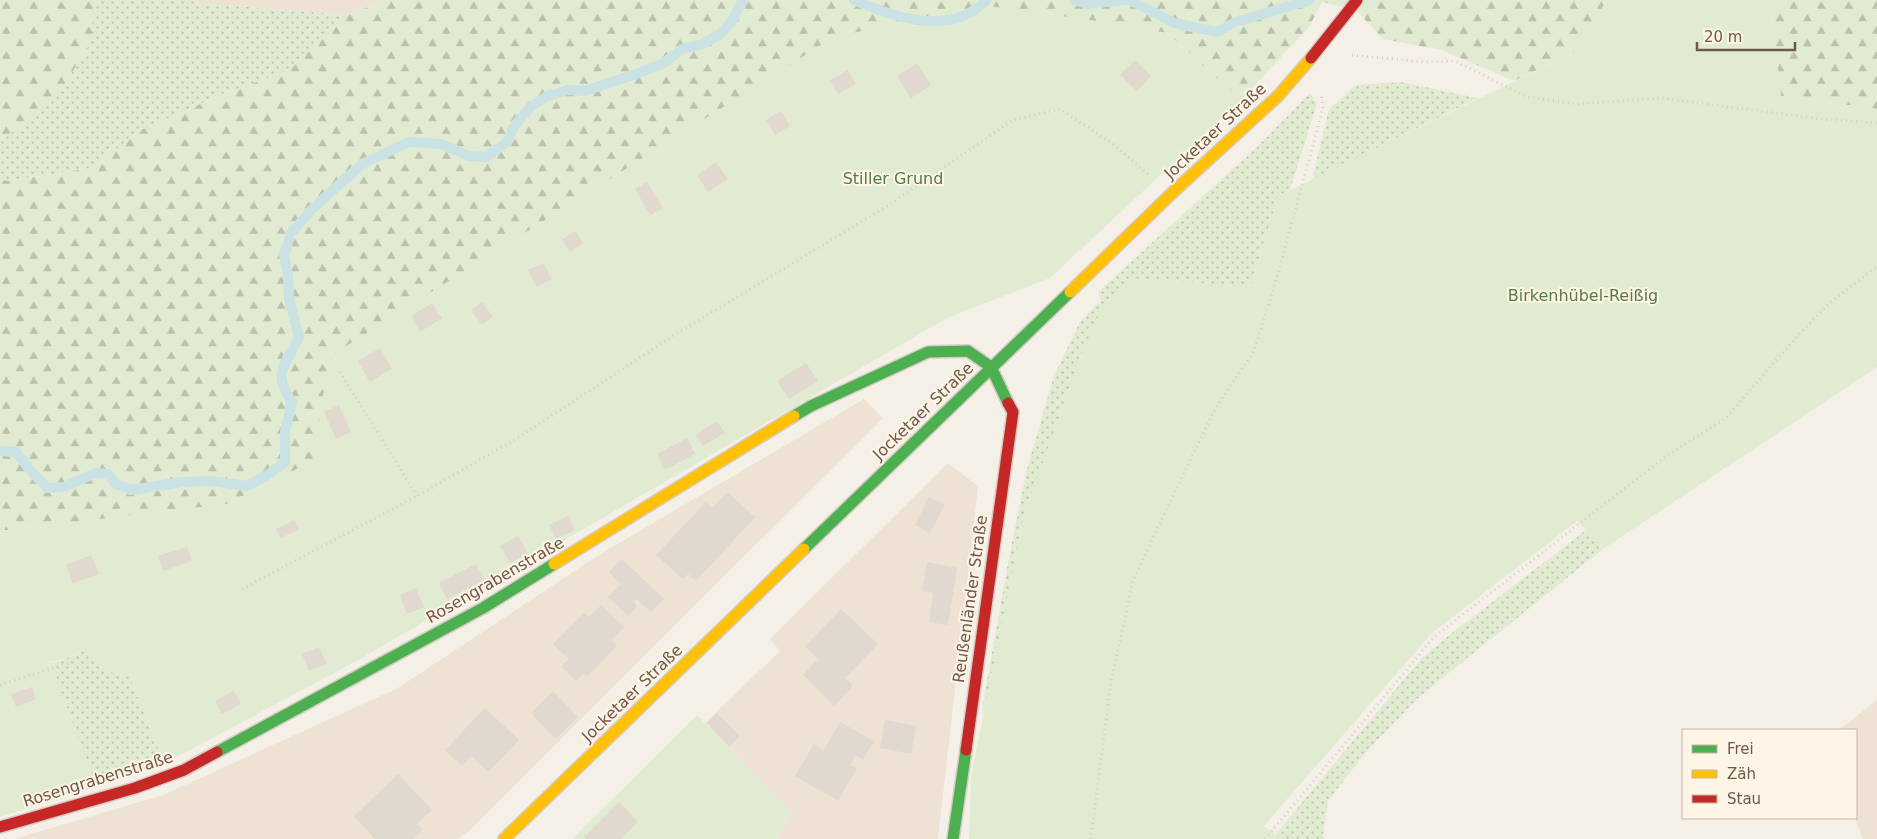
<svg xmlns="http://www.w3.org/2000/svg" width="1877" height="839" font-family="'DejaVu Sans',sans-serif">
	<defs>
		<pattern id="grass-dots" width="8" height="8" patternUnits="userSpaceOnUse" patternTransform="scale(1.25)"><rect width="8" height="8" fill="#e1ebd2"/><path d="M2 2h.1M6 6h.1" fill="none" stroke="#bbc1ac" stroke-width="1.8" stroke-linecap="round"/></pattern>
		<pattern id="forest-firs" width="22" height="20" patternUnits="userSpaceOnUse" patternTransform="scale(1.25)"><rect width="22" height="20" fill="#e1ebd2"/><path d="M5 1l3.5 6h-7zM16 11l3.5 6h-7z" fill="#bbc1ac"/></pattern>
	</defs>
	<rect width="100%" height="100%" fill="#f5f0e7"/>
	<g fill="#eee2d4">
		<path d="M198 0H385L349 15 198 3Z"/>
		<path d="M864 399 883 418 470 830 458 839H14L163 795 398 688 597 556Z"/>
		<path d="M948 463 978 486 938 839H777L791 810 705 723 780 651 770 639Z"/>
		<path d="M1877 700V839H1863L1855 818 1856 730H1839Z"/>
	</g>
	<g fill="url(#grass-dots)">
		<path d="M92 0H198V3L349 15 289 70 221 95 139 131 92 168 7 181 0 179V138L19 129 94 5Z"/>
		<path d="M1401 82 1478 98 1312 180 1329 109 1356 85Z"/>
		<path d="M1310 93 1317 104 1290 190 1278 196 1251 286 1135 279 1099 315 1082 353 1024 515 984 713 982 709 1011 547 1027 469 1054 376 1080 322 1101 300 1098 292 1258 146Z"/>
		<path d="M1586 530 1603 549 1419 697 1366 752 1328 801 1323 834 1325 839H1280L1275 835 1420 660 1452 633Z"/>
		<path d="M89 649 103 670 130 677 164 764 113 777 96 787 51 664Z"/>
	</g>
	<g fill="url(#forest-firs)">
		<path d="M0 0H92L94 4 91 42 56 98 19 129 0 138Z"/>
		<path d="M385 0H1607L1577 51 1514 81 1441 50 1383 39 1356 10 1322 2 1309 27 1241 100 1167 33 988 6 958 26 926 27 896 23 330 357 313 461 227 504 0 531V179L7 181 92 168 139 131 221 95 289 70 349 15Z"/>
		<path d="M1770 0H1877V109L1781 96Z"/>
	</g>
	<g fill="#e1ebd2">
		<path d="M1607 0H1770L1781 96 1877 109V367L1603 549 1577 521 1431 634 1264 826 1280 839H969L971 776 1024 515 1082 353 1099 315 1135 279 1251 286 1278 196 1577 51Z"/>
		<path d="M988 6 1098 21 1167 33 1241 100 1050 278 947 318 360 659 164 764 130 677 103 670 89 649 51 663 96 787 0 817V531L227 504 313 461 329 357 832 38 896 23 926 27 958 26Z"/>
		<path d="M697 715 791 810 777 839H572Z"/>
	</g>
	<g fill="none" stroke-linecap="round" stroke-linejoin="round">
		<g stroke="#cae2e4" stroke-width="10">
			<path d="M854 0C894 17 951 38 986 0"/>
			<path d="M1074 0 1087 4 1125 0"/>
			<path d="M1130 0 1174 23 1217 32 1235 22 1310 0"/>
			<path d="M0 451 16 452 31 471 47 488 64 487 95 473 108 474 116 484 131 490 182 482 210 481 247 486 269 474 285 462V432L292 402C272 375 285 364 299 338L289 298 288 274 284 255 291 233 312 209 362 164 409 142 442 144 469 156 486 157 507 142 514 126 531 107 547 96 568 90 585 91 639 73 662 64 682 49 703 44 720 34 732 21 743 0"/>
		</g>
	</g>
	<g fill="#e1d8cf">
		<path d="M1135 60 1151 76 1137 91 1120 75Z"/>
		<path d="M917 63 931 85 911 98 897 76Z"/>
		<path d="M848 70 856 84 838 94 830 80Z"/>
		<path d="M781 111 790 126 775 135 766 120Z"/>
		<path d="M716 162 728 179 708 192 697 175Z"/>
		<path d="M647 182 663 208 650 215 635 189Z"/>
		<path d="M575 231 583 243 570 252 562 240Z"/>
		<path d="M543 263 552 279 537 287 528 270Z"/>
		<path d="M482 302 493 317 482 325 471 310Z"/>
		<path d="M432 303 442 318 420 332 411 316Z"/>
		<path d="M380 348 392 369 370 382 358 361Z"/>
		<path d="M806 363 818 381 789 399 777 381Z"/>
		<path d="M339 405 351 432 336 439 324 412Z"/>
		<path d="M717 421 725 433 703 446 696 435Z"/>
		<path d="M687 438 695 454 665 470 657 454Z"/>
		<path d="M727 492 755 517 696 581 688 574 683 579 656 555 706 502 712 508Z"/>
		<path d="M929 497 945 505 930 533 915 525Z"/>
		<path d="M568 516 575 530 556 539 549 525Z"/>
		<path d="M294 520 299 529 281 538 276 529Z"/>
		<path d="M518 536 528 554 510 563 500 546Z"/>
		<path d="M187 547 192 561 163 571 158 556Z"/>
		<path d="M91 555 99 574 73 583 66 565Z"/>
		<path d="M622 559 664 599 651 612 636 599 634 602 638 606 628 616 608 597 621 584 609 572Z"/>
		<path d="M927 562 957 568 948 625 929 622 933 593 922 591Z"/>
		<path d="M476 564 484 580 447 599 439 583Z"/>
		<path d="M416 588 424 607 407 614 400 595Z"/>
		<path d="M601 605 624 627 611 640 617 646 587 677 584 673 576 681 561 666 569 659 553 644 584 613 589 617Z"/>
		<path d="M841 609 878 644 845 678 853 686 834 706 803 675 818 659 805 646Z"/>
		<path d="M319 647 327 664 309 671 302 654Z"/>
		<path d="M32 687 36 699 16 707 11 694Z"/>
		<path d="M234 691 241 704 222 714 215 701Z"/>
		<path d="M553 691 578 717 555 739 531 713Z"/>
		<path d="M485 708 519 740 488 772 471 756 462 766 445 750Z"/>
		<path d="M717 713 740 736 729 747 707 723Z"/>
		<path d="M885 720 916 726 911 754 880 748Z"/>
		<path d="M840 722 874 741 863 760 856 755 850 765 857 768 838 801 795 776 814 744 824 750Z"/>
		<path d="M398 774 432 810 417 824 423 830 413 839H375L354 816Z"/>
		<path d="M619 802 638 822 621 839H586L584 837Z"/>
	</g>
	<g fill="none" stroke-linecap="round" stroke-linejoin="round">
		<defs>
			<g id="fast">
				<path d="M794 416 811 406 928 352 968 351 991 367 1008 403"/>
				<path d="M804 549 1070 292"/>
				<path d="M217 752 483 608 554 564"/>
				<path d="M953 839 966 750"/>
			</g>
			<g id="slow">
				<path d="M1070 292 1171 194 1278 96 1311 58"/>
				<path d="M554 564 794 416"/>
				<path d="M504 839 804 549"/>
			</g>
			<g id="jam">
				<path d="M1311 58 1357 0"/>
				<path d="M966 750 1013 412 1008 403"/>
				<path d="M0 827 135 788 184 770 217 752"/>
			</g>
		</defs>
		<use href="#fast" stroke="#d5ccc4" stroke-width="14"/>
		<use href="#slow" stroke="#d5ccc4" stroke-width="14"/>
		<use href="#jam" stroke="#d5ccc4" stroke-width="14"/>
		<g stroke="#d6cfc9" stroke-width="3" stroke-dasharray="1 4" stroke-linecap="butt">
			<path d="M1352 55 1426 62 1455 61 1527 97 1578 104 1661 98 1814 118 1877 123"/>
			<path d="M340 372 417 496"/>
			<path d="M242 589 417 496 516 439 676 334 889 205 1013 120 1060 109 1112 143 1148 174"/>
			<path d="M0 685 75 661"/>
			<path d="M1091 839 1111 681 1133 581 1166 510 1215 409 1254 351 1274 288 1323 108 1321 93"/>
			<path d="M1265 839 1434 637 1665 457 1726 418 1798 335 1830 303 1877 266"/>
		</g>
		<use href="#fast" stroke="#4caf50" stroke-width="11"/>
		<use href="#slow" stroke="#ffc107" stroke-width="11"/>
		<use href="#jam" stroke="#c62828" stroke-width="11"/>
	</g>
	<g text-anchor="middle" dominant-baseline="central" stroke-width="4" stroke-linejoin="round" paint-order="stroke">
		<g font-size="16" fill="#705749" stroke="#fef5e6">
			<text transform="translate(1215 131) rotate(-43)">Jocketaer Straße</text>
			<text transform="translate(923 411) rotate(-44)">Jocketaer Straße</text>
			<text transform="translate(495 580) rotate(-30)">Rosengrabenstraße</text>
			<text transform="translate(970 599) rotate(-82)">Reußenländer Straße</text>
			<text transform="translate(632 693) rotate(-44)">Jocketaer Straße</text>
			<text transform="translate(98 779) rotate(-17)">Rosengrabenstraße</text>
		</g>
		<g font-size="16" fill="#547b45" stroke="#fef5e6">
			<text x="893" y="178">Stiller Grund</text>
			<text x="1583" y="295">Birkenhübel-Reißig</text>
		</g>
	</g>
	<rect x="1682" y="729" width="175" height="90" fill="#fef5e6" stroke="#c5b6a7"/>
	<rect x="1692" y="745" width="25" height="8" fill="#4caf50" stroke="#c5b6a7"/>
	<text x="1727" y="754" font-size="15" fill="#705749">Frei</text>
	<rect x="1692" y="770" width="25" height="8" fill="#ffc107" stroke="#c5b6a7"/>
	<text x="1727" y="779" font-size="15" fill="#705749">Zäh</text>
	<rect x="1692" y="795" width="25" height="8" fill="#c62828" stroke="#c5b6a7"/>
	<text x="1727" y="804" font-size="15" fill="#705749">Stau</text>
	<path d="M1697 42v8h98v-8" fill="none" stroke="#705749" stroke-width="2.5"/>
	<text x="1704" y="42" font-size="15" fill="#705749" stroke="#fef5e6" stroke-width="4" paint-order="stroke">20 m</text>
</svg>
